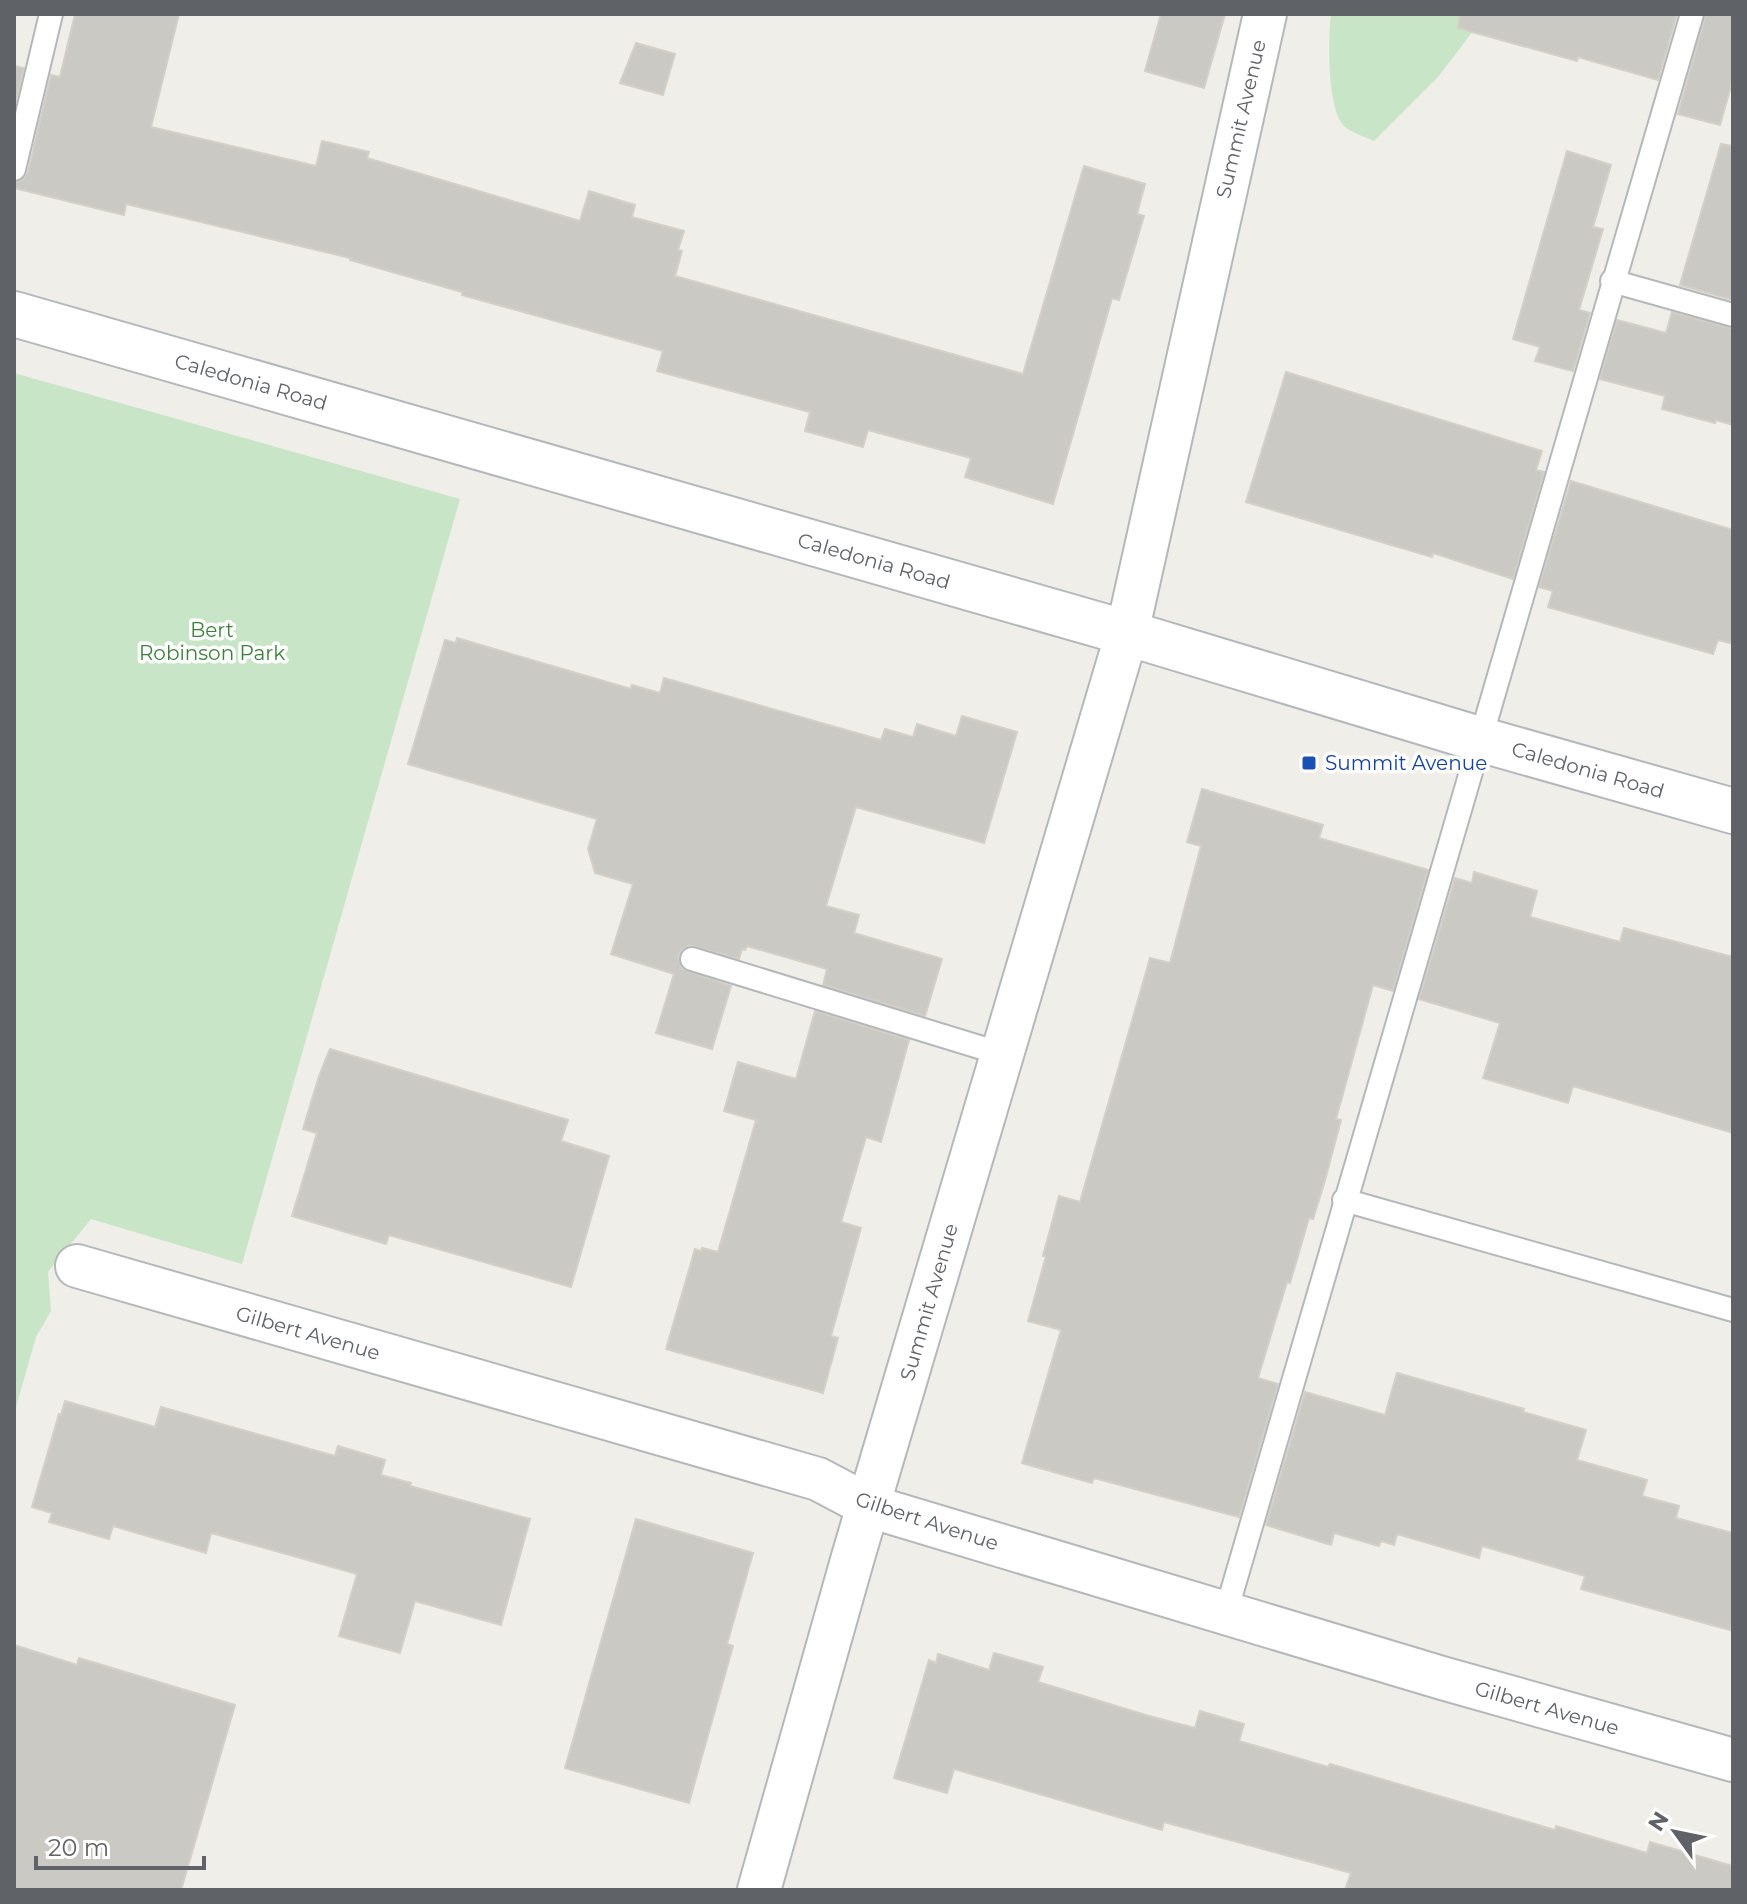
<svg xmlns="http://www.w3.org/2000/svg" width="1747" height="1904" font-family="Montserrat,sans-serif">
	<rect width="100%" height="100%" fill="#f0eee8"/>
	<g fill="#c9e5c7">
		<path d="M1331 14H1486L1438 77 1374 141C1366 137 1352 133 1345 127 1327 111 1328 38 1331 14Z"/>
		<path d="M14 373 460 499 242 1264 91 1219 48 1272 51 1311 36 1337 14 1414Z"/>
	</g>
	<g fill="#cbc9c4" stroke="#d4cfc7" stroke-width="2">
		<path d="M75 14H179L151 127 316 166 322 141 369 152 367 158 580 221 589 191 635 205 632 217 684 231 678 250 682 251 675 276 1023 374 1084 166 1145 184 1137 214 1144 216 1119 300 1112 298 1053 504 965 477 971 458 868 430 863 447 805 431 810 412 657 371 663 351 462 295V292L350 260V258L126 204 124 215 14 188V183L24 179 28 172 51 75 60 77Z"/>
		<path d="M1161 14H1225L1204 88 1145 71Z"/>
		<path d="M1460 14H1677L1658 80 1578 57 1577 61 1458 28Z"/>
		<path d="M1706 14H1733V79L1720 125 1678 114Z"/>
		<path d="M636 43 675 54 663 95 620 83Z"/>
		<path d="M14 66 24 68 14 109Z"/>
		<path d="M1721 144 1733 146V300L1680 285Z"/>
		<path d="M1567 151 1611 165 1593 227 1603 229 1579 310 1590 313 1573 371 1535 361 1540 347 1513 339Z"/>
		<path d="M1672 312 1733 329V425L1716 420 1715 423 1662 409 1665 396 1600 379 1617 320 1666 333Z"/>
		<path d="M1286 372 1542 451 1536 470 1544 472 1513 579 1433 553 1432 557 1246 502Z"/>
		<path d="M1571 481 1733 530V644L1718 640 1713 654 1548 607 1553 591 1539 587Z"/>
		<path d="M457 638 631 689 632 685 660 693 664 678 881 740 885 729 913 737 917 724 956 736 962 716 1017 732 984 843 856 807 826 906 859 915 854 933 942 959 925 1016 823 985 827 969 747 946 745 950 742 949 739 959 690 945 682 949 678 956 682 969 731 986 712 1049 656 1033 674 974 611 954 633 884 595 873 588 849 597 819 408 764 445 640 456 643Z"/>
		<path d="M1202 789 1323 825 1319 838 1428 870 1393 991 1373 985 1336 1119 1341 1120 1324 1184 1313 1219 1309 1218 1290 1283 1287 1282 1258 1378 1278 1384 1239 1517 1094 1478 1092 1483 1022 1463 1061 1330 1028 1321 1046 1256H1043L1059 1196 1080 1202 1150 958 1170 963 1201 846 1187 842Z"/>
		<path d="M1474 872 1537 891 1530 917 1620 942 1624 928 1733 957V1133L1573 1086 1568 1103 1483 1078 1500 1023 1419 999 1455 878 1472 883Z"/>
		<path d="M815 1011 909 1040 881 1142 866 1137 841 1222 861 1228 831 1336 838 1338 823 1393 666 1349 695 1249 701 1251 702 1248 718 1252 756 1120 724 1111 738 1062 796 1079Z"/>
		<path d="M330 1049 568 1120 561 1141 609 1156 571 1287 389 1235 386 1244 292 1216 317 1133 303 1129 319 1076Z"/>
		<path d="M1397 1373 1524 1409 1523 1412 1586 1430 1577 1460 1647 1480 1642 1496 1679 1506 1676 1518 1733 1533V1631L1581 1589 1585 1576 1482 1546 1479 1558 1397 1534 1394 1545 1381 1541 1379 1546 1334 1533 1331 1545 1266 1525 1305 1392 1385 1415Z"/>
		<path d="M65 1401 155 1427 161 1407 335 1456 338 1446 385 1460 381 1475 411 1483 410 1486 530 1519 501 1625 415 1601 400 1653 339 1636 357 1574 211 1533 206 1553 113 1526 109 1539 49 1522 52 1513 32 1507 59 1414 61 1415Z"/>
		<path d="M636 1519 753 1553 727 1644 733 1646 689 1803 565 1768Z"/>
		<path d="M14 1645 77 1665 79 1658 235 1705 181 1890H14Z"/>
		<path d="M994 1653 1043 1667 1038 1682 1149 1716 1195 1728 1200 1711 1244 1724 1239 1741 1328 1767 1330 1764 1555 1830 1556 1826 1647 1853 1650 1842 1733 1866V1890H1345L1351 1873 1164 1822 1162 1830 954 1769 947 1793 894 1778 929 1660 936 1663 938 1654 989 1670Z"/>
	</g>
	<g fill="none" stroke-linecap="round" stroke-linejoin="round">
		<defs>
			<g id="lane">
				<path d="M14 169 51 14"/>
				<path d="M1612 281 1733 315"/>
				<path d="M692 959 1002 1054"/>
				<path d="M1344 1200 1733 1310"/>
				<path d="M1226 1612 1692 14"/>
			</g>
			<g id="street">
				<path d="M77 1266 818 1479 869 1506 1442 1678 1733 1760"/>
				<path d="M759 1890 853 1557 1127 633 1265 14"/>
			</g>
			<path id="secondary" d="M14 314 1127 633 1479 739 1733 811"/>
		</defs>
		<use href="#lane" stroke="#b5b8bb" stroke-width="26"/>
		<use href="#street" stroke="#b5b8bb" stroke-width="46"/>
		<use href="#secondary" stroke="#b4b7bb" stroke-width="48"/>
		<use href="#lane" stroke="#fff" stroke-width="22"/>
		<use href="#street" stroke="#fff" stroke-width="42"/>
		<use href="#secondary" stroke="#fff" stroke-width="44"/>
	</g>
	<rect fill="#1a4fb4" stroke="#fff" stroke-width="3" x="1301" y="755" width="16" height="16" rx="4"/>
	<g text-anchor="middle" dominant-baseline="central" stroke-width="7" stroke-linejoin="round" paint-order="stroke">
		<g font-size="20" fill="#5f6367" stroke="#fff">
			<text transform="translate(1241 119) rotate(-77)">Summit Avenue</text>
			<text transform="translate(251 382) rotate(16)">Caledonia Road</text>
			<text transform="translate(874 561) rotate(16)">Caledonia Road</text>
			<text transform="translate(1588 770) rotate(16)">Caledonia Road</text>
			<text transform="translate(929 1302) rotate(-74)">Summit Avenue</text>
			<text transform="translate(308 1333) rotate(16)">Gilbert Avenue</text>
			<text transform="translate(927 1521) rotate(18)">Gilbert Avenue</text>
			<text transform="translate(1547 1708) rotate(16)">Gilbert Avenue</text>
		</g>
		<g font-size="20" fill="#3d803d" stroke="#fff">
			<text x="212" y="630">Bert<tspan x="212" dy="23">Robinson Park</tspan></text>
		</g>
		<g font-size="20" fill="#164399" stroke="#fff" text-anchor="start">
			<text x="1325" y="763">Summit Avenue</text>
		</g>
	</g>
	<rect width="1747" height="1904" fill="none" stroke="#5f6367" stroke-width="32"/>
	<g transform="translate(1675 1832) rotate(303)" stroke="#ffffff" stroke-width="6" paint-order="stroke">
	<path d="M0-6L14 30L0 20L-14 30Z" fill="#5f6367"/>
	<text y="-12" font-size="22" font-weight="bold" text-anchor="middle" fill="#5f6367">N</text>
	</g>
	<path d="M36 1856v12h168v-12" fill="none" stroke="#5f6367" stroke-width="4"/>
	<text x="48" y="1856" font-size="24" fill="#5f6367" stroke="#ffffff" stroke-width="6" paint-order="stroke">20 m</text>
</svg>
